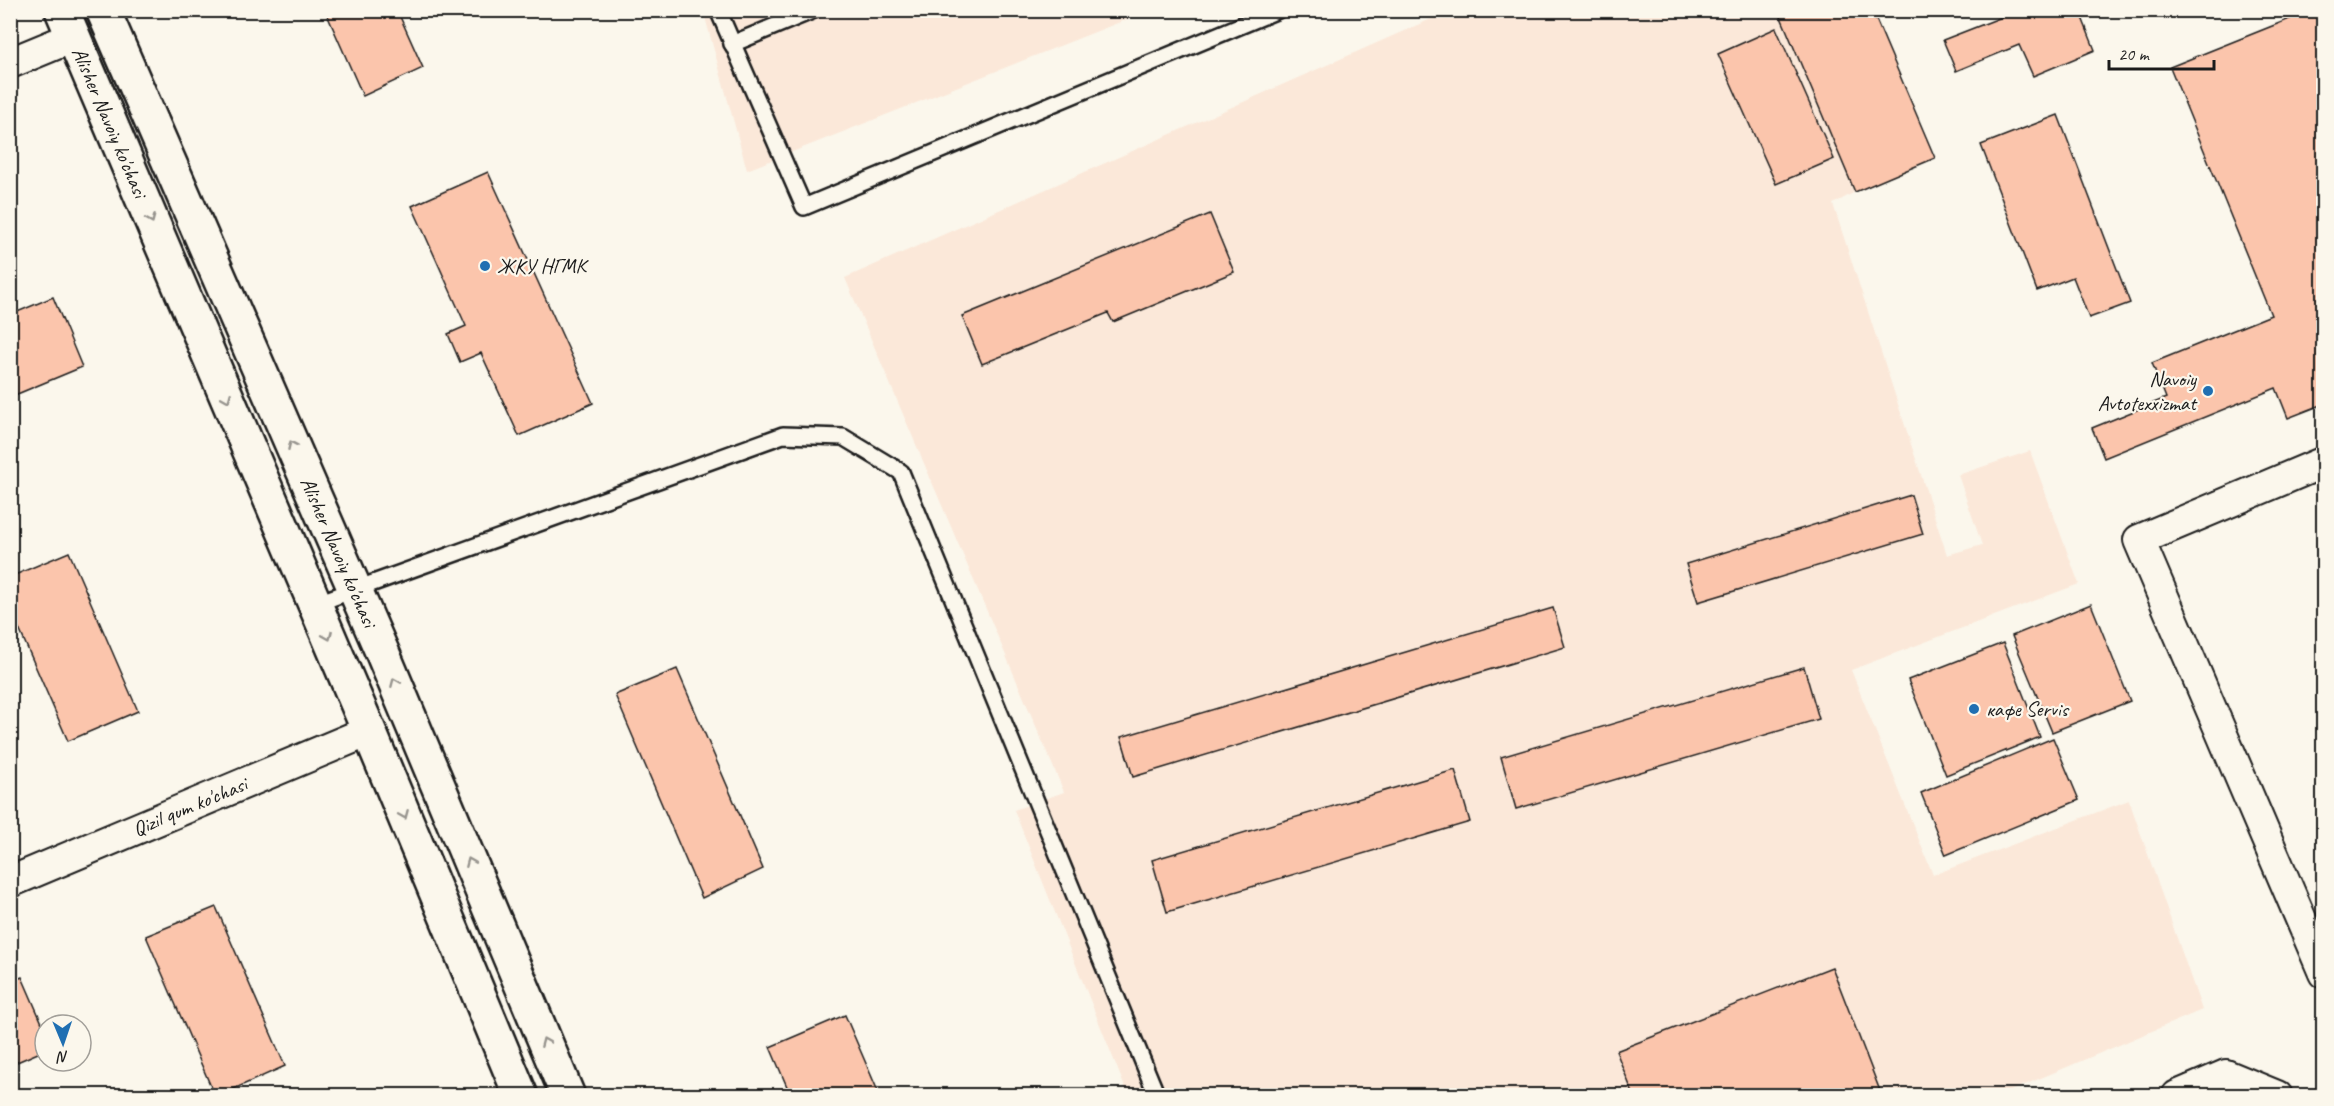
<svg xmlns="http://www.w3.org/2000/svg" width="2334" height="1106" font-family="Caveat,sans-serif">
	<rect width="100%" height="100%" fill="#fbf7ec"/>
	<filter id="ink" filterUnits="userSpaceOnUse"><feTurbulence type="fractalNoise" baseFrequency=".0167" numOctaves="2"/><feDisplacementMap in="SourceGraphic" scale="12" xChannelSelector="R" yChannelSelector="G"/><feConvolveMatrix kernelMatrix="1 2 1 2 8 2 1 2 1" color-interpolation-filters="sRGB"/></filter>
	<g filter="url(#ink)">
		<g fill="#fbe8d9">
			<path d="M703 10 1148 11 747 170Z"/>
			<path d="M1449 11H1778L1855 192 1833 204 1947 555 1982 545 1958 475 2030 451 2079 584 1851 670 1933 875 2129 800 2202 1010 2001 1095H1128L1014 810 1064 792 845 278Z"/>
		</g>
		<g fill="#fbc5ac" stroke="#1c1c1c" stroke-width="1.5">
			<path d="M325 10H397L423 68 363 96Z"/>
			<path d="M1778 10H1872L1935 158 1855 192Z"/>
			<path d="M2005 10H2079L2095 50 2033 76 2019 45 1956 71 1943 40 2007 15Z"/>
			<path d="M2312 10H2324V404L2288 418 2276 388 2104 458 2092 428 2166 398 2152 363 2271 315 2170 67Z"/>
			<path d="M1776 28 1834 159 1776 184 1718 54Z"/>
			<path d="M2058 115 2130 303 2089 318 2073 277 2037 291 1981 145Z"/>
			<path d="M488 172 593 403 519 436 481 353 460 362 448 334 466 326 412 206Z"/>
			<path d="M1210 214 1234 272 1113 322 1108 313 982 364 962 316Z"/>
			<path d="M53 297 82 367 10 397V315Z"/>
			<path d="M1911 495 1923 534 1698 602 1686 564Z"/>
			<path d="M69 552 138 711 68 741 10 608V577Z"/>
			<path d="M2091 604 2130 701 2052 732 2012 636Z"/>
			<path d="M1553 608 1565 647 1133 777 1121 737Z"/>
			<path d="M2003 643 2040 737 1946 775 1908 680Z"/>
			<path d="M1804 667 1819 719 1516 809 1501 757Z"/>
			<path d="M677 669 763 869 702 898 615 695Z"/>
			<path d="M2053 738 2079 800 1946 855 1921 793Z"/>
			<path d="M1455 770 1470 822 1167 912 1152 860Z"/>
			<path d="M216 907 285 1066 218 1096H215L146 936Z"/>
			<path d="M1832 967 1882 1096H1634L1616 1051Z"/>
			<path d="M22 977 45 1030V1050L10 1065V982Z"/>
			<path d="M845 1015 880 1096H791L770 1047Z"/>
		</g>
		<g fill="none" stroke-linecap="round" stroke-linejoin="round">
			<defs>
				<g id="service">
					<path d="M718 10 804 207 1278 10"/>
					<path d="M732 44 814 10"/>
					<path d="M315 604 783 435 843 437 901 472 1157 1096"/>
				</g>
				<g id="minor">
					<path d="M10 63 73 37"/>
					<path d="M2324 462 2139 540 2324 973"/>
					<path id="s1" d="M10 882 369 731"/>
					<path d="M2177 1096 2226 1075 2277 1096"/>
				</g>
				<g id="secondary">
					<path id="s2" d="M62 10 369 731 521 1096"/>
					<path id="s3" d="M103 10 383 654 568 1096"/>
				</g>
			</defs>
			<use href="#service" stroke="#1c1c1c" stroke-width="20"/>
			<use href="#minor" stroke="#1c1c1c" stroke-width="34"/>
			<use href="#secondary" stroke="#1c1c1c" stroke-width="38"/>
			<use href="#service" stroke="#fbf7ec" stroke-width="15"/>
			<use href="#minor" stroke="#fbf7ec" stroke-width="30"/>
			<use href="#secondary" stroke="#fbf7ec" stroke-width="33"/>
		</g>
		<defs><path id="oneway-chevron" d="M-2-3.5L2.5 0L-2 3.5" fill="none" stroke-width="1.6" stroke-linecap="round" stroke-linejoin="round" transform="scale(1.5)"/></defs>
		<g stroke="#97948e">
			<use href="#oneway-chevron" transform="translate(151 219) rotate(67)"/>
			<use href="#oneway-chevron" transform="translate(227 398) rotate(67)"/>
			<use href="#oneway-chevron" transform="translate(292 445) rotate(-114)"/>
			<use href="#oneway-chevron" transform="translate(328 636) rotate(67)"/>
			<use href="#oneway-chevron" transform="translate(395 682) rotate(-113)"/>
			<use href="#oneway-chevron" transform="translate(404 815) rotate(67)"/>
			<use href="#oneway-chevron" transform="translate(470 862) rotate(-113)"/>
			<use href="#oneway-chevron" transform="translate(545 1042) rotate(-113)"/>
		</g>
	</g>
	<g fill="#1f6fb2" stroke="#fbf7ec" stroke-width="2">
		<circle cx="485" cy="266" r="6"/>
		<circle cx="2208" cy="391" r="6"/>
		<circle cx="1974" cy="709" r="6"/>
	</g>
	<g text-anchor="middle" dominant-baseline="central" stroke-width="4.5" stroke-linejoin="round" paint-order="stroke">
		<g font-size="21" fill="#1c1c1c" stroke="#fbf7ec">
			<text stroke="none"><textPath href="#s2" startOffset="122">Alisher Navoiy ko'chasi</textPath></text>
			<text stroke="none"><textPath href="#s3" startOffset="591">Alisher Navoiy ko'chasi</textPath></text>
			<text stroke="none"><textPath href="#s1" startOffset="195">Qizil qum ko'chasi</textPath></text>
		</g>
		<g font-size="21" fill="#1c1c1c" stroke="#fbf7ec" text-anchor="start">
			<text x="497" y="266">ЖКУ НГМК</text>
			<text x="2196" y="379" text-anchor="end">Navoiy<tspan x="2196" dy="24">Avtotexxizmat</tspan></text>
			<text x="1986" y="709">кафе Servis</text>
		</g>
	</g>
	<rect width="2334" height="1106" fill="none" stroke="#fbf7ec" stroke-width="36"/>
	<rect x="18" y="18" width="2298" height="1070" fill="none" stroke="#1c1c1c" stroke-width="2" filter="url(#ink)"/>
	<g transform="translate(63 1043) rotate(178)"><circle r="28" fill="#fbf7ec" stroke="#a29f99" stroke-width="1.5"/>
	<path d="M0-4.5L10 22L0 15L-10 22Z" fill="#1f6fb2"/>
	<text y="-9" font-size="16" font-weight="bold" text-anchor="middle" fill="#1c1c1c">N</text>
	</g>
	<path d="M2109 60v9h105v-9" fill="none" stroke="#1c1c1c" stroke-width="3"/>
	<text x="2118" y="60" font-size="18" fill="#1c1c1c" stroke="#fbf7ec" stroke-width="4.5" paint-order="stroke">20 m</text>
</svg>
